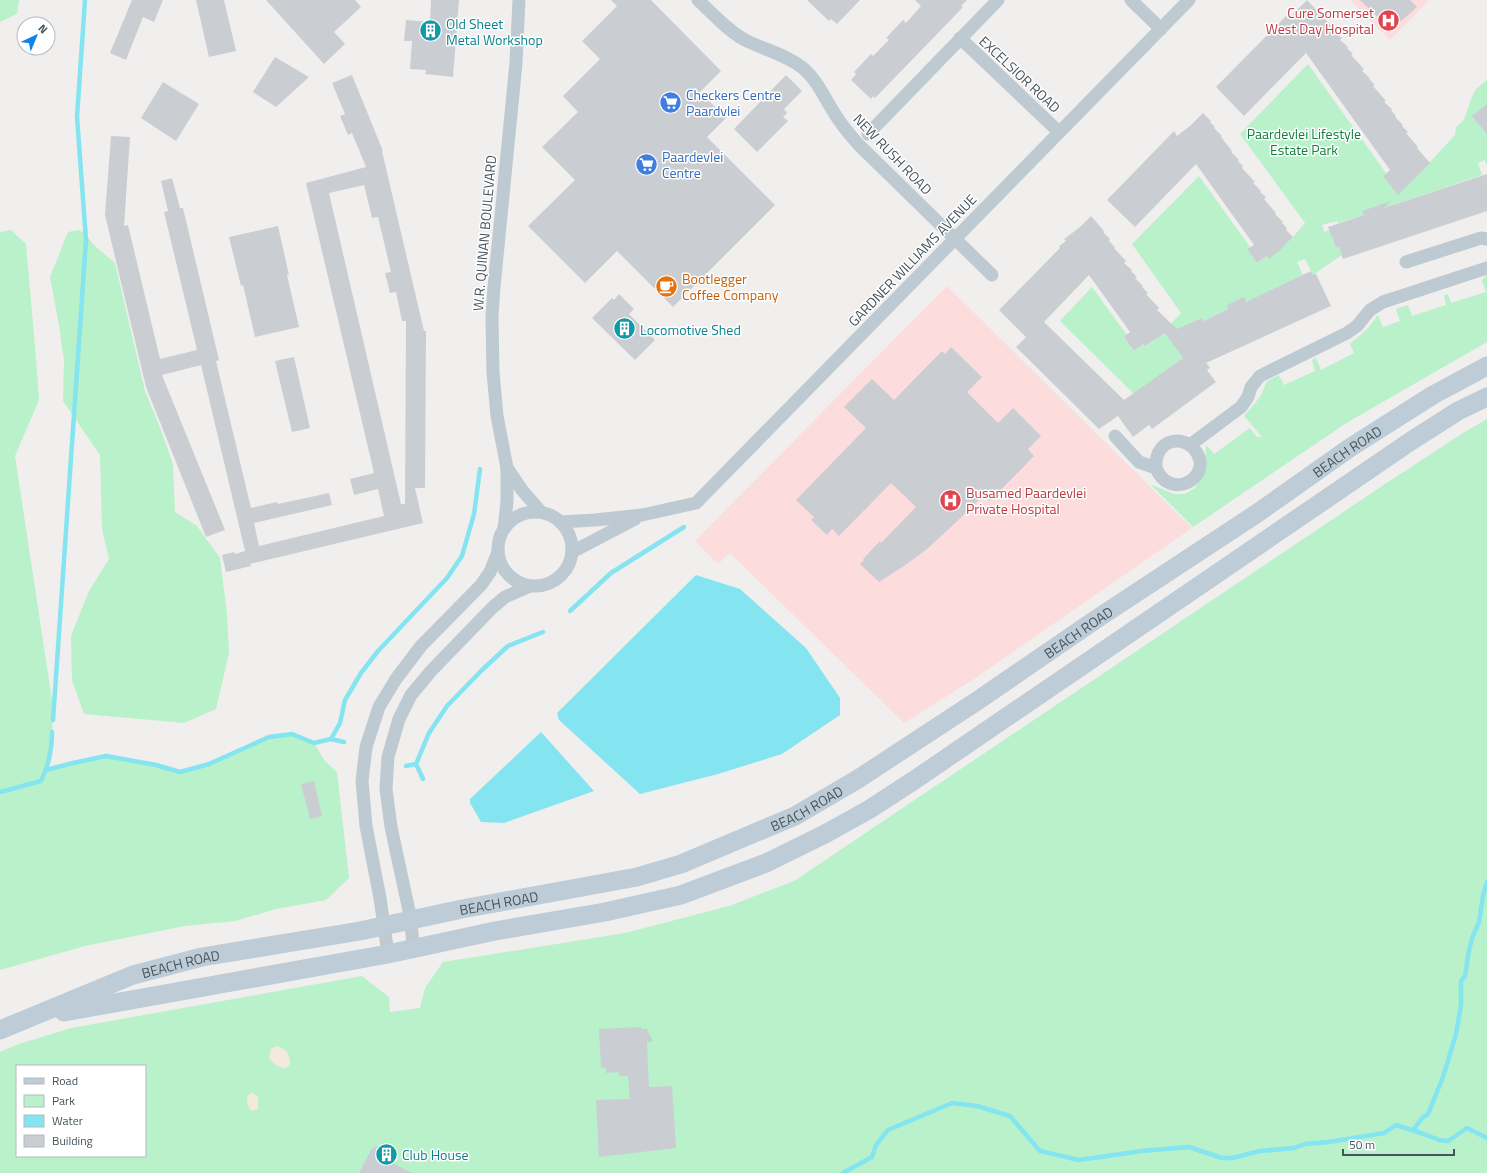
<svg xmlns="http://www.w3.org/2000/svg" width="1487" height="1173" font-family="'Titillium Web',sans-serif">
	<rect width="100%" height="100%" fill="#f1eeee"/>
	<g fill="#fcdcdd">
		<path d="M1350 0H1429L1390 40Z"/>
		<path d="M947 286 1192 528 971 681 904 723 730 553 718 564 695 541Z"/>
	</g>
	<g fill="#b9f1ca" fill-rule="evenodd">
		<path d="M0 0H19L17 14 0 22Z"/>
		<path d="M1308 64 1386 173 1383 176 1415 178 1455 135 1456 127 1464 120 1471 99 1476 89 1487 80V166L1485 160 1478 163 1482 175 1381 209 1380 205 1363 211 1364 215 1338 223 1337 221 1322 225 1324 232 1333 229 1332 239 1336 248 1339 247 1342 255 1313 275 1305 259 1297 262 1303 275 1246 302 1243 298 1227 305 1228 309 1204 321 1202 318 1189 324 1181 342 1175 347 1183 358 1134 394 1060 321 1092 287 1127 335 1124 337 1134 351 1143 344 1145 346 1155 340 1181 313 1132 244 1199 176 1250 247 1247 249 1257 263 1267 256 1269 258C1283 249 1294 236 1305 223L1240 134Z"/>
		<path d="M11 230 26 244 36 358 39 400 15 456 53 707 52 751 46 770 73 763 106 756 156 765 180 772 209 764 269 737 292 734 314 743 324 760 337 772 349 878 326 900 276 909 235 921 185 926 85 946 0 970V232Z"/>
		<path d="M78 230 83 232 95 246 115 263 145 391 159 425 173 464 175 512 197 526 220 558 227 614 229 653 216 709 184 723 84 714 72 680 71 636 89 591 109 559 102 529 100 455 63 401 64 361 59 325 50 277 68 232Z"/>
		<path d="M1487 275V342L1348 422 1193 527 1150 484 1174 494H1185L1195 488 1205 472 1206 445 1214 454 1250 428 1257 437H1262L1244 416 1260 397 1267 381 1279 375 1284 385 1315 371 1312 360 1316 358 1321 370 1354 353 1350 344 1368 328 1378 315 1383 327 1400 321 1396 309 1408 305 1412 316 1446 305 1444 295 1448 294 1451 303 1486 292 1482 280Z"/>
		<path d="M1487 419V1173H0V1052L16 1045 71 1028 362 976 389 997 390 1012 420 1008 425 988 443 962 625 933 729 906 794 881 1388 482 1463 433ZM17 1066H145V1156H17Z"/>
	</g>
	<g fill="#f3eadd">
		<path d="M277 1046C285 1048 291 1055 290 1064L286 1068C278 1068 272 1063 269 1057L271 1049Z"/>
		<path d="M251 1093H253L258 1097V1109L252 1111C247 1107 247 1101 247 1096Z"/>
	</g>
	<g fill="#84e4f0">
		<path d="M696 575 740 589 806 648 840 698V715L782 754 718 774 640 794 559 720 557 713Z"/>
		<path d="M541 732 594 791 504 823 481 822 470 803V799Z"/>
	</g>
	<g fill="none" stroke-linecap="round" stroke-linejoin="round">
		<g stroke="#84e4f0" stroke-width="4.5">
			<path d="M570 611 611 573 684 527"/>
			<path d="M53 720 86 240 77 117 85 0"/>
			<path d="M331 739 344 742"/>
			<path d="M416 764 423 779"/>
			<path d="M406 766 416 764 429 733 447 706 482 670 508 646 543 632"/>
			<path d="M46 770 73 763 106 756 156 765 180 772 209 764 269 737 292 734 314 743 331 739 340 723 345 700 361 673 378 651 447 578 462 556 474 514 480 469"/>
			<path d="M0 792 41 781C49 765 52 750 52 732"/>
			<path d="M1413 1130 1423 1117 1428 1114 1443 1077 1456 1034 1461 1005V981L1465 976 1469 950 1473 936 1479 922 1483 896 1487 882"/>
			<path d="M843 1173 872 1157 876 1145 888 1130 952 1103 977 1106 1010 1116 1040 1151 1079 1160 1142 1151 1189 1147 1222 1158H1233L1260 1151 1294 1148 1305 1144 1329 1142 1384 1133 1396 1125 1421 1133 1439 1140 1448 1141 1467 1128 1487 1138"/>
		</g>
	</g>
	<g fill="#caced3" fill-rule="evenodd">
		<path d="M132 0H163L154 22 143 17 126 60 110 53Z"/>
		<path d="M196 0H224L236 51 209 57Z"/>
		<path d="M266 0H355L361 7 334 32 345 44 324 64Z"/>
		<path d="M431 0H459L453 77 425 74 426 70 410 69 412 41H404L406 20 430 22Z"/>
		<path d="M611 0H651L721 71 700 92 726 118 707 137 775 205 673 307 617 251 585 283 528 226 575 180 542 147 578 112 563 96 600 59 582 41 617 6Z"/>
		<path d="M807 0H860L837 24 831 19 829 21Z"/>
		<path d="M915 0H967L961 6 963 7 940 31 875 98 873 96 871 99 851 80 856 74 854 72 871 54 873 56 889 40 886 38 903 20 906 23 921 6Z"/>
		<path d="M1307 0 1337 32 1336 33 1342 38 1340 40 1348 47 1347 48 1353 54 1351 55 1364 69 1362 71 1370 78 1369 79 1375 85 1373 86 1386 101 1384 102 1392 109 1391 110 1396 116 1395 117 1403 125 1402 126 1408 132 1406 133 1418 147 1417 148 1430 163 1398 195 1383 176 1390 170 1306 53 1244 116 1216 87 1286 16 1288 19Z"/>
		<path d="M1360 0H1410L1417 7 1393 28 1388 23 1386 25Z"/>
		<path d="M275 57 309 77 276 107 253 92Z"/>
		<path d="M352 75 383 151H382L424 331H426L425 488H415L423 523 250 564 251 566 226 572 222 555 234 552 235 554 245 551 201 365 162 375 225 530 206 537 146 387 105 215 111 136 130 137 124 226 128 225 160 359 197 350 164 212 168 211 161 181 172 178 180 208H183L219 360 216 361 251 508 277 502 278 504 329 493 332 505 254 523 259 546 384 516 378 489 354 495 350 479 374 473 306 183 366 167 352 133 348 135 340 116 345 114 332 83ZM364 185 372 218 378 217 391 272 385 273 390 293 396 292 402 321H406L405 504H401L329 193Z"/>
		<path d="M786 75 802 91 784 109 787 113 783 117 788 121 757 152 734 129Z"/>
		<path d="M163 82 199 104 176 141 141 118Z"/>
		<path d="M1487 104V134L1472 116Z"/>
		<path d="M1203 113 1211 121 1210 122 1215 127 1214 128 1222 136 1221 137 1232 151 1231 152 1239 160 1238 161 1243 166 1242 168 1255 182 1253 183 1261 191 1260 192 1266 197 1264 199 1276 213 1275 214 1283 222 1282 223 1287 228 1286 230 1293 237 1279 251 1269 259 1267 256 1257 263 1247 249 1254 245 1196 164 1135 227 1107 200 1174 131 1177 136 1191 125Z"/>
		<path d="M1487 174V211L1343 259 1339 247 1336 248 1328 227 1364 215 1362 211 1391 201 1384 208Z"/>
		<path d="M1091 216 1104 231 1103 232 1110 239 1109 241 1115 247 1114 248 1126 261 1124 263 1132 270 1131 271 1137 277 1135 278 1143 286 1142 287 1148 293 1146 294 1159 308 1157 310 1177 329 1202 318 1204 321 1228 309 1227 305 1244 297 1246 302 1311 271 1313 275 1316 274 1331 306 1206 363 1210 368 1207 370 1216 382 1152 429 1149 425 1133 437 1118 416 1099 429 1016 347 1026 337 999 310 1060 248 1059 246 1066 241 1064 239 1079 228ZM1089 275 1130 332 1124 337 1134 351 1143 344 1145 346 1165 333 1183 358 1124 400 1044 322Z"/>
		<path d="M278 226 289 275H287L299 327 255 337 243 285 241 286 229 237Z"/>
		<path d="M619 294 634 309 629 314 655 340 635 360 592 318 612 298 614 300Z"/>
		<path d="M951 347 982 377 967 392 998 423 1013 408 1041 436 1028 449 1034 456 990 501 984 495 951 527 927 549 904 566 879 582 860 564 864 560 863 559 880 541 881 543 916 507 891 483 839 536 832 529 827 535 811 520 814 517 796 500 866 428 844 407 872 379 894 400 942 351 945 354Z"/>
		<path d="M294 357 310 428 292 432 275 361Z"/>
		<path d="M314 781 322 816 310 819 301 784Z"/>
		<path d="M641 1027 642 1029H647L653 1042H647L649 1087 672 1086 676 1148 599 1157 596 1100 630 1099 628 1076H620L618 1072 606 1073V1068H601L599 1029Z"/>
		<path d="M376 1146 394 1148 387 1160 412 1173H359L371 1150Z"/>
	</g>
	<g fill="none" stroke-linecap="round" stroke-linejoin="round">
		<g stroke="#bdcad1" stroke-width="13">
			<path d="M698 0C713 14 727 30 745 40 765 50 785 54 803 68 817 80 823 95 833 111 840 123 849 134 859 145L992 275"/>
			<path d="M1131 0 1161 29"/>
			<path d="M960 38 1059 132"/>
			<path d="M868 134 998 0"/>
			<path d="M1406 262 1481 238 1487 239"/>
			<path d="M1115 436 1139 462 1156 468C1169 501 1212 479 1197 453 1193 446 1187 442 1179 441 1163 440 1155 453 1156 468"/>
			<path d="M1190 445 1241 407 1248 397 1251 387 1260 376 1347 333 1357 326 1370 310 1383 302 1487 268"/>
			<path d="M507 468 522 490 541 512"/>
			<circle cx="535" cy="549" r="37"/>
			<path d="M560 522 595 520 642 515 696 503 1189 0"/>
			<path d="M504 529 507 501V468L497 416 493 372 492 317 494 287 516 63 519 0"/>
			<path d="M572 552 635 519"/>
			<path d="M413 947 411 920 391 827 386 789 388 757 399 719 411 695 431 671 492 608 505 597 530 586"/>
			<path d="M388 954 380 898 366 826 362 781 366 747 379 707 396 679 421 646 481 585 490 572 498 552"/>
		</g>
		<g stroke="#bdccd6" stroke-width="19">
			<path d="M64 1012 388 954 495 931 605 912 681 895 766 863 825 834 870 809 916 779 1411 441 1458 411 1487 397"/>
			<path id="s1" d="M0 1030 133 975 202 957 360 931 462 909 637 877 681 864 795 816 858 779 977 701 1095 620 1259 512 1351 447 1433 395 1487 366"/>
		</g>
	</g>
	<defs>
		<symbol id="hospital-disc" viewBox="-11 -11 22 22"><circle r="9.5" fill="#e0444e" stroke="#fff"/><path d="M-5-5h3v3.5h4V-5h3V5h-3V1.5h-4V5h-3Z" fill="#fff"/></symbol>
		<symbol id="building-disc" viewBox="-11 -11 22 22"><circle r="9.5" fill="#0f9aa8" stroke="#fff"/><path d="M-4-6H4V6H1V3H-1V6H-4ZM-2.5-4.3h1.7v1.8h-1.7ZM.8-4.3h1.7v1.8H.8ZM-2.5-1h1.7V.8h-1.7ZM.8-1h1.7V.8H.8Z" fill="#fff"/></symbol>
		<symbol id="supermarket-disc" viewBox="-11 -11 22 22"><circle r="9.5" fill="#3f7fe0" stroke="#fff"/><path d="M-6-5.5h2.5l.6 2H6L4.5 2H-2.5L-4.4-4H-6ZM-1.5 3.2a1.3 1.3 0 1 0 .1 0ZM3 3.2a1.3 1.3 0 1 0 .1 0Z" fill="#fff"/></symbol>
		<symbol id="cafe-disc" viewBox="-11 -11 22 22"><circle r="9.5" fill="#e8710a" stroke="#fff"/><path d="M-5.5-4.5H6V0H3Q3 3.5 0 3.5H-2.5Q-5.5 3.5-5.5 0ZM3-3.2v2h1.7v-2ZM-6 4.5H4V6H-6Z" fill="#fff"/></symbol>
	</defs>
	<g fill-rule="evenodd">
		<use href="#hospital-disc" x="1376" y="8" width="25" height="25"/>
		<use href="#building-disc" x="418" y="18" width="25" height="25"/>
		<use href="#supermarket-disc" x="658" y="90" width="25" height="25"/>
		<use href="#supermarket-disc" x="634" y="152" width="25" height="25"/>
		<use href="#cafe-disc" x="654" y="274" width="25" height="25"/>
		<use href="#building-disc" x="612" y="316" width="25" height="25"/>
		<use href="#hospital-disc" x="938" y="488" width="25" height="25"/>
		<use href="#building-disc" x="374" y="1142" width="25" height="25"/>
	</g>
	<g text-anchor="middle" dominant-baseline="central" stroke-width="3" stroke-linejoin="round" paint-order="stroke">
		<g font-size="14" fill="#be3a42" stroke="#fff" text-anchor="end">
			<text x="1374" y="12">Cure Somerset<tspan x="1374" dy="16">West Day Hospital</tspan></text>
			<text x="966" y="492" text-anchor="start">Busamed Paardevlei<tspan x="966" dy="16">Private Hospital</tspan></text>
		</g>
		<g font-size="14" fill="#0d838f" stroke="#fff" text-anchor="start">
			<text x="446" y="23">Old Sheet<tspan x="446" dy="16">Metal Workshop</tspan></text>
			<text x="640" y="329">Locomotive Shed</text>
			<text x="402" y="1154">Club House</text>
		</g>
		<g font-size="14" fill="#45535c" stroke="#fff">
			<text transform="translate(1020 74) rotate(43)">EXCELSIOR ROAD</text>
			<text transform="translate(893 154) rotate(46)">NEW RUSH ROAD</text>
			<text transform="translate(484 233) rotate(-85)">W.R. QUINAN BOULEVARD</text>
			<text transform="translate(912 260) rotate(-46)">GARDNER WILLIAMS AVENUE</text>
			<text stroke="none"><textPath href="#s1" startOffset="1489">BEACH ROAD</textPath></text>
			<text stroke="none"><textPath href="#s1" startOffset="1165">BEACH ROAD</textPath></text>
			<text stroke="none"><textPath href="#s1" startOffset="841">BEACH ROAD</textPath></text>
			<text stroke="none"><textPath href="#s1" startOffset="517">BEACH ROAD</textPath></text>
			<text stroke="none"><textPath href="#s1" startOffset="193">BEACH ROAD</textPath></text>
		</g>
		<g font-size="14" fill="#366cbe" stroke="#fff" text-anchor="start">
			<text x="686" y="94">Checkers Centre<tspan x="686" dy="16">Paardvlei</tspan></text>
			<text x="662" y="156">Paardevlei<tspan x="662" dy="16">Centre</tspan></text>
		</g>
		<g font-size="14" fill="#12813f" stroke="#fff">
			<text x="1304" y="133">Paardevlei Lifestyle<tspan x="1304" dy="16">Estate Park</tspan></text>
		</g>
		<g font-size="14" fill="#c56008" stroke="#fff" text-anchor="start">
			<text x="682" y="278">Bootlegger<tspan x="682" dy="16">Coffee Company</tspan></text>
		</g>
	</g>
	<rect x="16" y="1065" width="130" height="92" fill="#ffffff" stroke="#b5babe"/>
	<rect x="24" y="1078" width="20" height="6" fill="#bdccd6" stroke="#b5babe"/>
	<text x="52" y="1085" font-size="12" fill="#45535c">Road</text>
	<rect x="24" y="1095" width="20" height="12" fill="#b9f1ca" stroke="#b5babe"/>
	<text x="52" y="1105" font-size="12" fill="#45535c">Park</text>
	<rect x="24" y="1115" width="20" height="12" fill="#84e4f0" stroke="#b5babe"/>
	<text x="52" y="1125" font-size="12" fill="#45535c">Water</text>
	<rect x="24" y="1135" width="20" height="12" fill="#caced3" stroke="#b5babe"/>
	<text x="52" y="1145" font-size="12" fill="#45535c">Building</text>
	<g transform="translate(36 36) rotate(44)"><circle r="19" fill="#ffffff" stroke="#b5babe"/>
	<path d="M0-3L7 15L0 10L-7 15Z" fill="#1083e8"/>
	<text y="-6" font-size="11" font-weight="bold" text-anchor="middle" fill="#45535c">N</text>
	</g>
	<path d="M1343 1149v6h111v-6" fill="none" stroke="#45535c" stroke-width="2"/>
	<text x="1349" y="1149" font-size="12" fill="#45535c" stroke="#ffffff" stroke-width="3" paint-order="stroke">50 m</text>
</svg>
